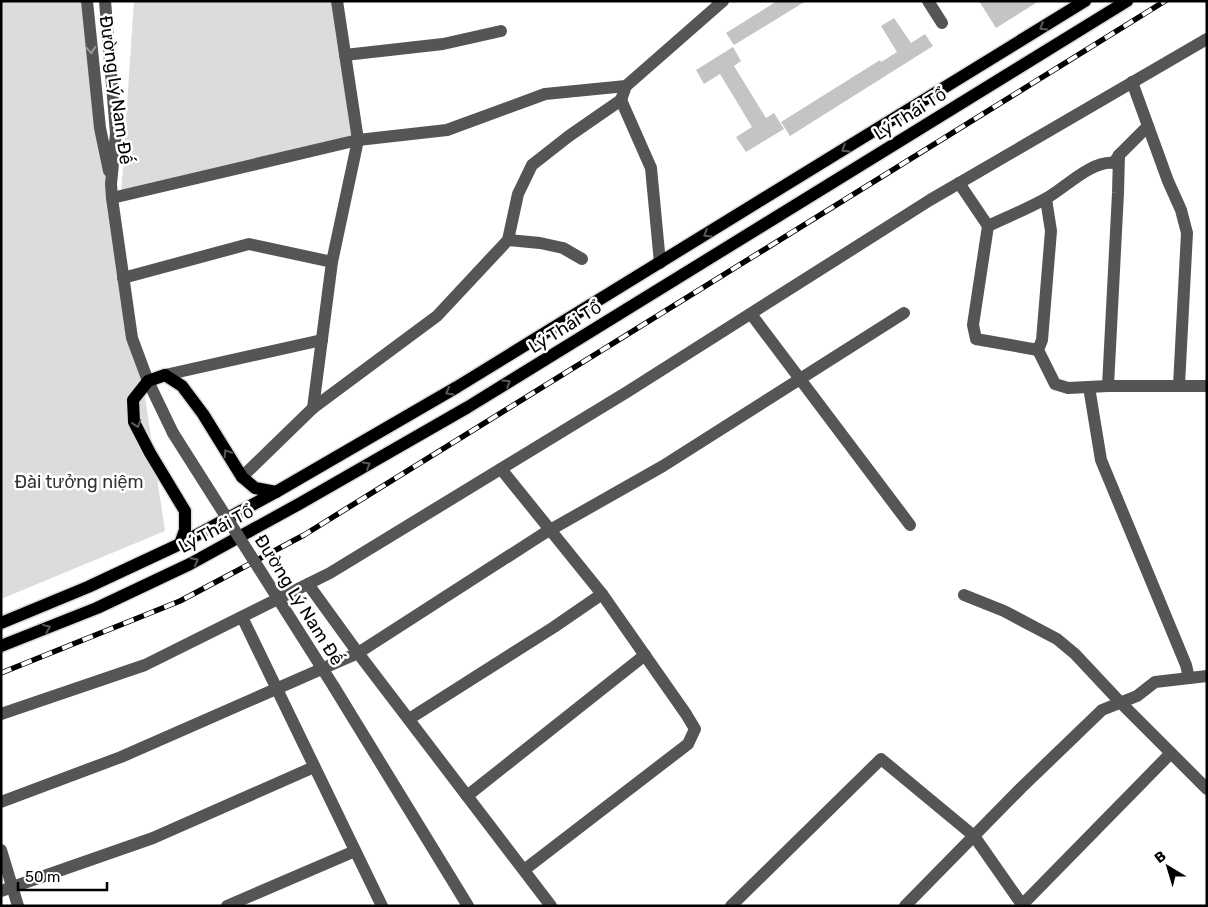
<svg xmlns="http://www.w3.org/2000/svg" width="1208" height="907" font-family="Rubik,sans-serif">
	<rect width="100%" height="100%" fill="#fff"/>
	<g fill="#dcdcdc">
		<path d="M1 1H86L165 531 1 599Z"/>
		<path d="M134 1H335L358 140 121 195Z"/>
	</g>
	<g fill="#c4c4c4">
		<path d="M777 1H806L734 45 726 33Z"/>
		<path d="M979 1H1039L996 28Z"/>
		<path d="M894 18 911 43 925 34 933 46 790 136 781 122 880 60 881 62 897 52 881 26Z"/>
		<path d="M733 47 741 61 734 66 766 118 774 113 784 129 746 152 736 137 752 127 720 74 704 84 696 70Z"/>
	</g>
	<g fill="none" stroke-linecap="round" stroke-linejoin="round">
		<defs>
			<g id="major">
				<path d="M180 544 185 530V511L150 453 134 422 133 400 148 381 165 375 182 386 203 414 242 477 255 488 276 492"/>
				<path d="M1 623 88 587 180 544 276 492 457 387 1085 1"/>
				<path d="M1 646 97 608 190 564 299 504 468 407 1127 1"/>
			</g>
		</defs>
		<use href="#major" stroke="#dbdbdb" stroke-width="15"/>
		<g stroke="#555" stroke-width="12">
			<path d="M87 1 100 128 109 171"/>
			<path d="M105 1 116 133 111 184 112 198 132 338 148 381 173 433"/>
			<path d="M928 1 942 23"/>
			<path d="M345 55 443 44 501 31"/>
			<path d="M1132 82 1168 181 1181 210 1187 233 1179 385"/>
			<path d="M621 100 651 168 660 263"/>
			<path d="M1119 155 1148 126"/>
			<path d="M959 183 988 226"/>
			<path d="M112 198 358 140 447 130 545 94 626 86"/>
			<path d="M1046 199 1051 231 1042 340 1038 350 1055 384 1068 388 1108 386H1207"/>
			<path d="M508 240 540 243 563 248 582 259"/>
			<path d="M123 278 249 244 332 262"/>
			<path d="M751 314 910 525"/>
			<path d="M1038 350 976 339 973 325 988 226C1007 217 1027 209 1045 199 1064 189 1091 160 1114 163L1119 155 1118 193 1108 386"/>
			<path d="M165 375 322 340"/>
			<path d="M1089 387 1101 460 1186 665 1189 678"/>
			<path d="M313 408 332 262 358 140 337 1"/>
			<path d="M501 469 602 594 686 714 695 729 688 744 524 870"/>
			<path d="M242 477 313 408 437 316 508 240 518 194 532 165 569 136 621 100 626 86 723 1"/>
			<path d="M308 584 358 653 551 906"/>
			<path d="M964 595 1004 611 1057 639 1075 654 1120 702 1207 789"/>
			<path d="M242 617 382 906"/>
			<path d="M334 687 468 906"/>
			<path d="M1 714 145 665 330 573 627 392 930 200 1207 39"/>
			<path d="M409 719 554 627 602 594"/>
			<path d="M467 796 645 655"/>
			<path d="M1 802 121 757 358 653 543 534 663 466 904 313"/>
			<path d="M1 850 18 906"/>
			<path d="M1 891 153 838 314 767"/>
			<path d="M227 906 355 851"/>
			<path d="M731 906 881 759 974 836 1023 906"/>
			<path d="M905 906 1021 788 1102 710 1137 696 1155 682 1207 676"/>
			<path d="M1021 906 1171 753"/>
		</g>
		<use href="#major" stroke="#000" stroke-width="12"/>
		<defs>
			<path id="rail" d="M1 673 180 601 304 535 1165 1"/>
		</defs>
		<use href="#rail" stroke="#000" stroke-width="5.5"/>
		<use href="#rail" stroke="#fff" stroke-width="4" stroke-dasharray="11" stroke-linecap="butt"/>
		<path stroke="#555" stroke-width="12" d="M173 433 334 687"/>
	</g>
	<defs><path id="oneway-chevron" d="M-2-3.5L2.5 0L-2 3.5" fill="none" stroke-width="1.6" stroke-linecap="round" stroke-linejoin="round" transform="scale(1.25)"/></defs>
	<g stroke="#595959">
		<use href="#oneway-chevron" transform="translate(1043 27) rotate(148)"/>
		<use href="#oneway-chevron" transform="translate(845 149) rotate(148)"/>
		<use href="#oneway-chevron" transform="translate(707 234) rotate(148)"/>
		<use href="#oneway-chevron" transform="translate(507 383) rotate(-32)"/>
		<use href="#oneway-chevron" transform="translate(449 392) rotate(150)"/>
		<use href="#oneway-chevron" transform="translate(137 424) rotate(71)"/>
		<use href="#oneway-chevron" transform="translate(227 453) rotate(-122)"/>
		<use href="#oneway-chevron" transform="translate(367 465) rotate(-30)"/>
		<use href="#oneway-chevron" transform="translate(195 561) rotate(-28)"/>
		<use href="#oneway-chevron" transform="translate(47 628) rotate(-22)"/>
	</g>
	<use stroke="#999" href="#oneway-chevron" transform="translate(91 50) rotate(85)"/>
	<g text-anchor="middle" dominant-baseline="central" stroke-width="5" stroke-linejoin="round" paint-order="stroke">
		<g font-size="18" fill="#000" stroke="#fff">
			<text transform="translate(116 90) rotate(82)">Đường Lý Nam Đế</text>
			<text transform="translate(910 114) rotate(-32)">Lý Thái Tổ</text>
			<text transform="translate(565 327) rotate(-32)">Lý Thái Tổ</text>
			<text transform="translate(216 529) rotate(-28)">Lý Thái Tổ</text>
			<text transform="translate(299 600) rotate(58)">Đường Lý Nam Đế</text>
		</g>
		<g font-size="18" fill="#333" stroke="#fff">
			<text x="79" y="482">Đài tưởng niệm</text>
		</g>
	</g>
	<rect width="1208" height="907" fill="none" stroke="#000000" stroke-width="5"/>
	<g transform="translate(1168 867) rotate(322)" stroke="#ffffff" stroke-width="4" paint-order="stroke">
	<path d="M0-4L9 19L0 12L-9 19Z" fill="#000000"/>
	<text y="-8" font-size="14" font-weight="bold" text-anchor="middle" fill="#000000">B</text>
	</g>
	<path d="M18 882v8h89v-8" fill="none" stroke="#000000" stroke-width="2.5"/>
	<text x="25" y="882" font-size="15" fill="#000000" stroke="#ffffff" stroke-width="4" paint-order="stroke">50 m</text>
</svg>
